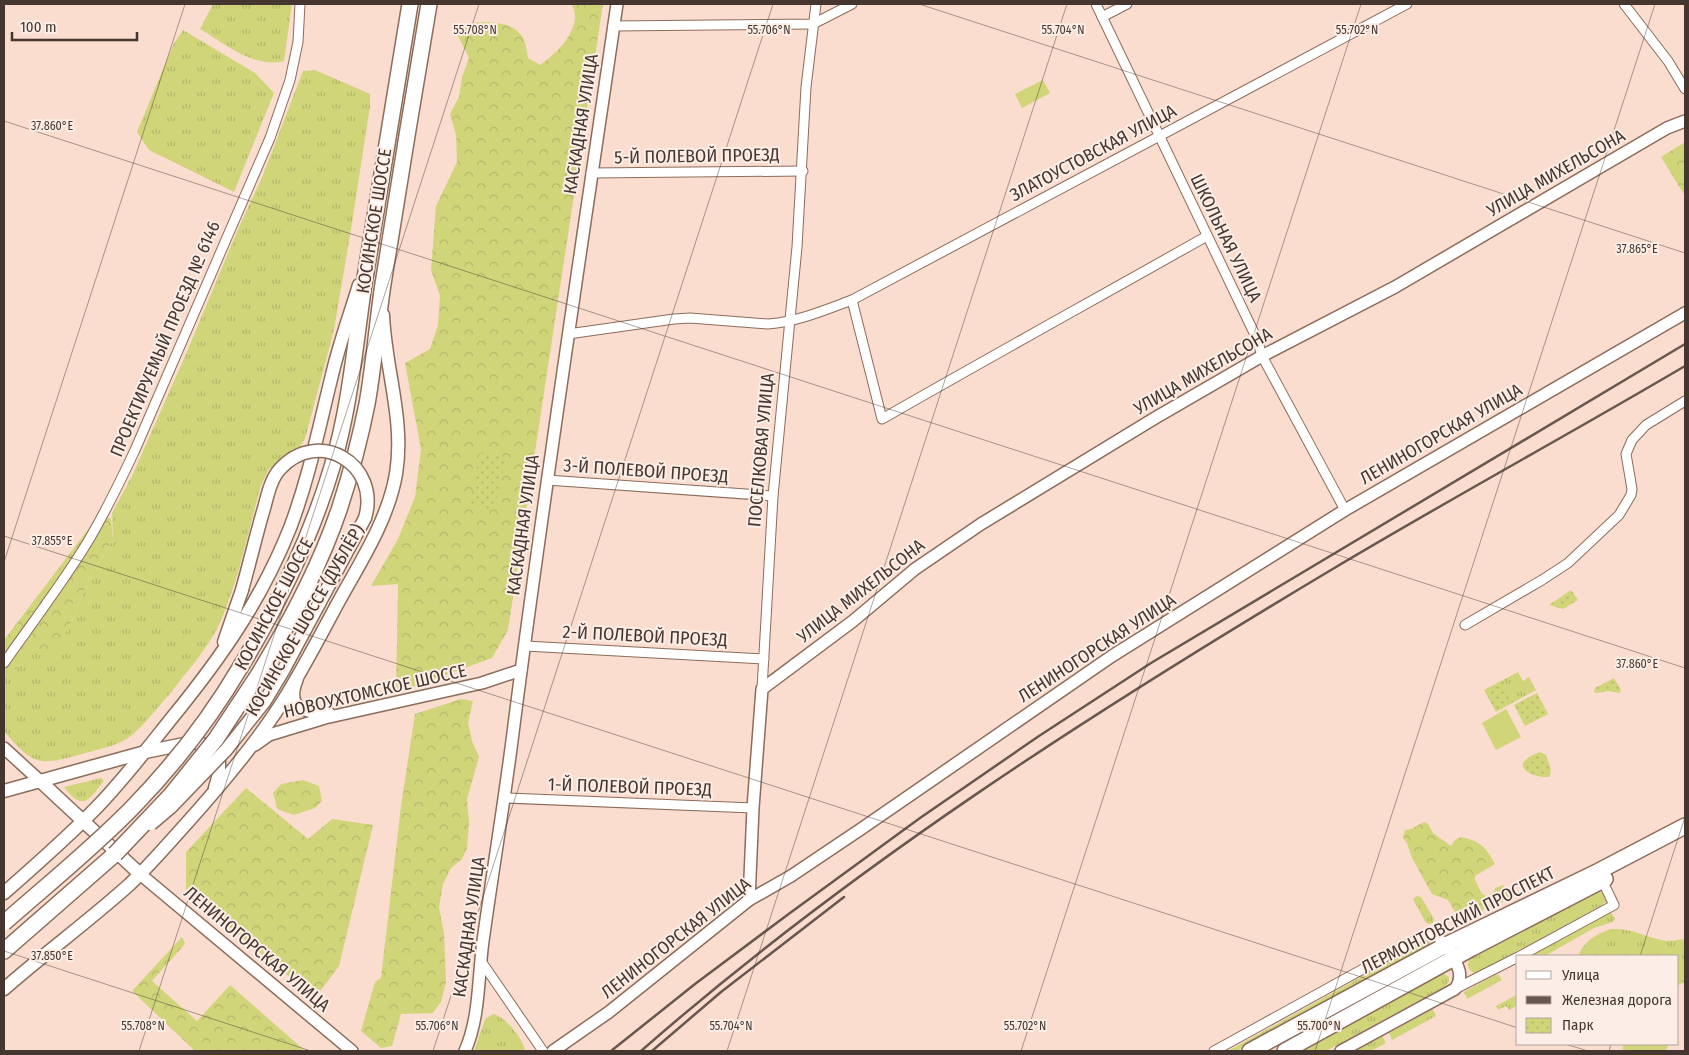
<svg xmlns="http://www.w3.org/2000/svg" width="1689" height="1055" font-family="'Fira Sans Condensed',sans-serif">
	<defs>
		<pattern id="grass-tufts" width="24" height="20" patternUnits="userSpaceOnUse" patternTransform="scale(1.25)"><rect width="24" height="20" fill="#d0d57a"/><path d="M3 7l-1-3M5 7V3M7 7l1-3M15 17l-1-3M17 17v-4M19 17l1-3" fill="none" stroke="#b4b76a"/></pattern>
		<pattern id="forest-crowns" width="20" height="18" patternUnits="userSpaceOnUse" patternTransform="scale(1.25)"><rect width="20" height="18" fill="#d0d57a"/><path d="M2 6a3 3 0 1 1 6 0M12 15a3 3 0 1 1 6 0" fill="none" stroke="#b4b76a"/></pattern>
		<pattern id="park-dots" width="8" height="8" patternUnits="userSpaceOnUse" patternTransform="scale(1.25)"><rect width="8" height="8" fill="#d0d57a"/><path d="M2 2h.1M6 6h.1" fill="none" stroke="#b4b76a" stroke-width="1.8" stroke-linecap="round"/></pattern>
	</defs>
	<rect width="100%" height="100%" fill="#faddce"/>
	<g fill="url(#grass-tufts)">
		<path d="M213 4H292L284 61C254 69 224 43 200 29Z"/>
		<path d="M183 30 255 73 274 93 234 192 149 150 137 132 173 45Z"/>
		<path d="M315 70 370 94V106L352 223 334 330 305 439 298 449 288 453 269 469 261 485C249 529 238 582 220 623 208 648 189 669 172 691 162 703 140 730 128 738 115 747 97 749 82 754 38 766 34 766 4 731V682L33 650 69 627 92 573 113 540 112 513 132 476 186 354 239 227 263 175 303 71Z"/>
		<path d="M1518 672 1523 681 1529 677 1536 690 1514 702 1503 680Z"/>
		<path d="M101 778 104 781C89 799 83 813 64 787Z"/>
		<path d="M1597 891 1604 893 1607 901 1601 906 1478 972 1474 973C1467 969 1466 964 1471 957Z"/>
		<path d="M1417 896 1421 897 1434 919 1433 923 1430 924 1426 923 1414 901 1413 899Z"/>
		<path d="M1611 913 1615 918 1613 922 1594 928 1545 956H1529L1607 914Z"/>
		<path d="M1611 929C1633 928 1642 936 1662 940 1670 942 1677 940 1685 939V982L1678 985V956H1578C1584 941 1596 934 1611 929Z"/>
		<path d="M1426 941H1429L1430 944 1237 1051H1228Z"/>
		<path d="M1442 973 1449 977V981L1446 986 1326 1051H1299Z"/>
		<path d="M1495 975H1499L1502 980 1467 999 1464 992Z"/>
		<path d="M1518 994V1005L1509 1010 1506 1006 1498 1010 1496 1006Z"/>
		<path d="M1433 1009 1436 1016 1392 1040 1389 1033Z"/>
		<path d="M493 1014C505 1016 524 1040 525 1051H474L485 1019Z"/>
		<path d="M1382 1036 1386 1043 1371 1051H1355Z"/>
	</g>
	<g fill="url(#forest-crowns)">
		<path d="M572 4H603L508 630 492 658 396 693 398 584 371 586 398 539 415 497 421 449 405 363 430 349 438 325 440 296 431 270 436 206 457 162 456 135 450 114 459 97 462 77 469 58 456 32 460 24C478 22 513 18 523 38 526 44 527 52 528 58L540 65C555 54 572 39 575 19 576 15 573 8 572 4Z"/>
		<path d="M1685 142V196L1661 157Z"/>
		<path d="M111 518 113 540 92 573 69 627 56 648 33 650 4 682V640L96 519Z"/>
		<path d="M461 699 473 701 468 723 472 741 479 757 467 799 469 822 467 848 462 859 451 868 443 884 439 908 444 933 446 982 441 1002 433 1013 401 1014 392 1046 381 1048 361 1031 375 982 381 978 401 806 415 714Z"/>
		<path d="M303 780 319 786 322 801 315 808 294 815 277 809 273 793 281 784Z"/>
		<path d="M246 788 308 839 332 819 373 825 339 966 315 998 186 891V852Z"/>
		<path d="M1424 822 1428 824 1433 833 1451 846 1455 840 1461 837C1480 841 1486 847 1495 864L1475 876V880L1482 894 1487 896 1494 892 1495 888 1503 885 1512 896 1510 900C1502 902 1494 904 1487 908 1478 912 1470 924 1459 919L1448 900 1432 894 1412 858 1407 843 1403 838 1405 830 1411 829Z"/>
		<path d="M182 937 185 944 152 981 197 1021 230 985 303 1049 301 1051H195L132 991Z"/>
	</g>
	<g fill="url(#park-dots)">
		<path d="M480 452 505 458 495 510 470 505Z"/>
		<path d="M1571 590 1578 600 1563 609 1549 605Z"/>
		<path d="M1614 678 1621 690 1620 693 1609 691 1596 693 1594 692 1595 688Z"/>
		<path d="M1503 680 1514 702 1496 712 1484 690Z"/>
		<path d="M1537 693 1548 714 1525 726 1514 705Z"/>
		<path d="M1540 752 1546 755 1551 769 1550 776 1547 777C1537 778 1512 769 1528 758 1531 755 1536 754 1540 752Z"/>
	</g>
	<g fill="#d0d57a">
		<path d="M1043 80 1050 93 1022 108 1015 94Z"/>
		<path d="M1506 709 1521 737 1496 750 1482 723Z"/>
		<path d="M1624 1044H1663L1668 1045 1666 1051H1629L1622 1049Z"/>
	</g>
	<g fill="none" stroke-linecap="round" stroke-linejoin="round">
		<defs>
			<g id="minor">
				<path d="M1096 4 1257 339 1262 356 1345 510"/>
				<path d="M1624 4 1668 61 1685 89"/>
				<path d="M1102 17 1127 4"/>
				<path d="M613 26 813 24 852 4"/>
				<path d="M591 173 803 171"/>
				<path d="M852 300 882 419C990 357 1099 297 1207 236"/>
				<path d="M568 334 674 319 690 318 768 324C797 322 825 310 852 300L1407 4"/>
				<path d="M547 480 773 496"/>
				<path d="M1465 625 1542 580 1568 563 1619 515 1631 495 1632 489 1626 454 1632 440 1646 425 1685 401"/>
				<path d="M525 646 764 659"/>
				<path d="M4 663C32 623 62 584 87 543 105 513 120 482 135 450L270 138 290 80 298 42 300 4"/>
				<path d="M762 689 773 496 797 247 806 87 816 4"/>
				<path d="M505 798 753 808"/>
				<path d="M1520 956 1614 905 1602 880"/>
				<path d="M481 961 543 1051"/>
				<path d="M1455 989 1518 957"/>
				<path d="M1214 1051 1421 937C1431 934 1439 935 1446 945"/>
			</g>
			<g id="tertiary">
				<path d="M297 680C285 710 306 712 330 714"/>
				<path d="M255 745 269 735 325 718 482 683 521 670"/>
				<path d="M4 748 39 780"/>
				<path d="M140 874 352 1051"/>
				<path d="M749 900 753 808 762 689 853 621 915 569 981 524 1155 418 1262 356 1395 287 1667 128 1685 121"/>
				<path d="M465 1051C480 1017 478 977 483 941 493 869 505 798 514 725 545 484 582 244 617 4"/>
				<path d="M553 1051 609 1012 749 900 791 876 861 829 1112 656 1345 510 1685 313"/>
				<path d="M1341 1051 1455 989C1465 976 1457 964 1450 952"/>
			</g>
			<g id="secondary">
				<path d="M224 642 242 590"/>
				<path d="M39 780 140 874"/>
				<path d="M4 791 145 752 194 742 211 747 219 757V774L215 788"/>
				<path d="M4 893C36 865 68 837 98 806 124 779 147 749 171 719 220 659 261 601 290 528 309 478 319 427 332 375 339 344 350 315 359 285"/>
				<path d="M4 989C45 953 89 921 130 884 150 865 168 844 186 824 221 785 255 745 283 701 303 669 321 634 339 601 361 561 388 520 396 474 405 420 385 368 383 315"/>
			</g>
			<g id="primary">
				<path d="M1250 1051 1446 945 1599 871 1685 826"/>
				<path d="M1285 1051 1472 948 1605 879"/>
			</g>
			<g id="trunk">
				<path d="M241 666C279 603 311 538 332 467 350 407 355 345 364 284 379 191 395 97 410 4"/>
				<path d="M257 677C290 623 320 567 340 507 351 473 360 439 367 404 374 365 377 324 383 284 398 191 413 97 429 4"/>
				<path d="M4 951 115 854"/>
			</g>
		</defs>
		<use href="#minor" stroke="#8c6c5b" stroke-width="11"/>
		<use href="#tertiary" stroke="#8c6c5b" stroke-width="14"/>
		<use href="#secondary" stroke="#8c6c5b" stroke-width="15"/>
		<use href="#primary" stroke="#8c6c5b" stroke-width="18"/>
		<use href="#trunk" stroke="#8c6c5b" stroke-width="18"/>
		<use href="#minor" stroke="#fff" stroke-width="9"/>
		<use href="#tertiary" stroke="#fff" stroke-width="11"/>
		<use href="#secondary" stroke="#fff" stroke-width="12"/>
		<use href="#primary" stroke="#fff" stroke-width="15"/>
		<use href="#trunk" stroke="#fff" stroke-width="15"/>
		<g stroke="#68574f" stroke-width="2.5">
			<path d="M611 1051 695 984 790 913 920 818 1039 736 1151 663 1685 344"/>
			<path d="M641 1051C852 866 1090 714 1331 570 1448 500 1568 435 1685 366"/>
			<path d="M652 1051 721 992 844 897"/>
		</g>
		<defs>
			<path id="secondary-bridge" d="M151 824 171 807 226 750 265 701 283 671 365 518C381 464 318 427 280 469 269 481 267 500 262 515 255 540 249 565 242 590"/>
			<g id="trunk-bridge">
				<path d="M115 854 171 795 216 739 257 677"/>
				<path d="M4 923C47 885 92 849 132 808 173 766 211 717 241 666"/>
			</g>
		</defs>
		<use href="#secondary-bridge" stroke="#8c6c5b" stroke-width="15" stroke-linecap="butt"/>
		<use href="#trunk-bridge" stroke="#8c6c5b" stroke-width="18" stroke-linecap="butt"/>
		<use href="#secondary-bridge" stroke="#fff" stroke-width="12"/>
		<use href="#trunk-bridge" stroke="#fff" stroke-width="15"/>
	</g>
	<path fill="none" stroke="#453730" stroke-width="1" stroke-opacity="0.45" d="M919 4 1685 253M4 121 1685 668M4 536 1518 1028M4 562 185 4M4 951 311 1051M1640 956 1685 817M1565 1044 1588 1051M139 1051 479 4M433 1051 773 4M727 1051 1067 4M1021 1051 1361 4M1315 1051 1655 4M1609 1051 1611 1044"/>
	<g text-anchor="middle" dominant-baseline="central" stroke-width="4" stroke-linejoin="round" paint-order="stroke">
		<g font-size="18" fill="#453730" stroke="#fceee6">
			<text transform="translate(581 124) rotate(-81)">КАСКАДНАЯ УЛИЦА</text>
			<text transform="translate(1093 153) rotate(-28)">ЗЛАТОУСТОВСКАЯ УЛИЦА</text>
			<text transform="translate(697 156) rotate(-1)">5-Й ПОЛЕВОЙ ПРОЕЗД</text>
			<text transform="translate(1556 173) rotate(-30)">УЛИЦА МИХЕЛЬСОНА</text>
			<text transform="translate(374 221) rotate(-81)">КОСИНСКОЕ ШОССЕ</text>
			<text transform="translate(1226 238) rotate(64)">ШКОЛЬНАЯ УЛИЦА</text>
			<text transform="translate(165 339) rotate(-67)">ПРОЕКТИРУЕМЫЙ ПРОЕЗД № 6146</text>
			<text transform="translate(1203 371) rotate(-30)">УЛИЦА МИХЕЛЬСОНА</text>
			<text transform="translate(1441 434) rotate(-30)">ЛЕНИНОГОРСКАЯ УЛИЦА</text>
			<text transform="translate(761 450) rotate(-85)">ПОСЕЛКОВАЯ УЛИЦА</text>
			<text transform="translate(646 471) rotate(4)">3-Й ПОЛЕВОЙ ПРОЕЗД</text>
			<text transform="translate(523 525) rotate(-82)">КАСКАДНАЯ УЛИЦА</text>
			<text transform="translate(861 591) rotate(-38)">УЛИЦА МИХЕЛЬСОНА</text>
			<text transform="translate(274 604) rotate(-62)">КОСИНСКОЕ ШОССЕ</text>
			<text transform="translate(305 620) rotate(-60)">КОСИНСКОЕ ШОССЕ (ДУБЛЁР)</text>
			<text transform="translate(645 636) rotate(3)">2-Й ПОЛЕВОЙ ПРОЕЗД</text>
			<text transform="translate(1097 648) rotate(-33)">ЛЕНИНОГОРСКАЯ УЛИЦА</text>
			<text transform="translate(375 691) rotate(-13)">НОВОУХТОМСКОЕ ШОССЕ</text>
			<text transform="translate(630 787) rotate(2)">1-Й ПОЛЕВОЙ ПРОЕЗД</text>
			<text transform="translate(1458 920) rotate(-27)">ЛЕРМОНТОВСКИЙ ПРОСПЕКТ</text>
			<text transform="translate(469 927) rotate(-82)">КАСКАДНАЯ УЛИЦА</text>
			<text transform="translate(676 938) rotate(-38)">ЛЕНИНОГОРСКАЯ УЛИЦА</text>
			<text transform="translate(257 949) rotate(40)">ЛЕНИНОГОРСКАЯ УЛИЦА</text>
		</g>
	</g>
	<g font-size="12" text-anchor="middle" fill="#453730" stroke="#fceee6" stroke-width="4" stroke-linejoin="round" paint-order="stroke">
		<text x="475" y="34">55.708°N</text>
		<text x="769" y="34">55.706°N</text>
		<text x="1063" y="34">55.704°N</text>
		<text x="1357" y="34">55.702°N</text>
		<text x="52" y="130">37.860°E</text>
		<text x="1637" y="253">37.865°E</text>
		<text x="52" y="545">37.855°E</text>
		<text x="1637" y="668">37.860°E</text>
		<text x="52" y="960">37.850°E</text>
		<text x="143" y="1030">55.708°N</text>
		<text x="437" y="1030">55.706°N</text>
		<text x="731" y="1030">55.704°N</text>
		<text x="1025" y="1030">55.702°N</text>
		<text x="1319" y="1030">55.700°N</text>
	</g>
	<rect width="1689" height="1055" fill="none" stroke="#453730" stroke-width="10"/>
	<rect x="1516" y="955" width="162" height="90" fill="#fceee6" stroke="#b3a59d"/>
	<rect x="1526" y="971" width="25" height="8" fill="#ffffff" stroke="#b3a59d"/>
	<text x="1562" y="980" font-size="15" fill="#453730">Улица</text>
	<rect x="1526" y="996" width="25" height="8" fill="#68574f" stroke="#b3a59d"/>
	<text x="1562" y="1005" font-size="15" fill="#453730">Железная дорога</text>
	<rect x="1526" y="1018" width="25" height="15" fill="url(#park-dots)" stroke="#b3a59d"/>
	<text x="1562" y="1030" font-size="15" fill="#453730">Парк</text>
	<path d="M12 32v8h125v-8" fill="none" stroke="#453730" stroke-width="2.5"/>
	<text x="20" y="32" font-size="15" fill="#453730" stroke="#fceee6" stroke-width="4" paint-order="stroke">100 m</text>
</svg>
